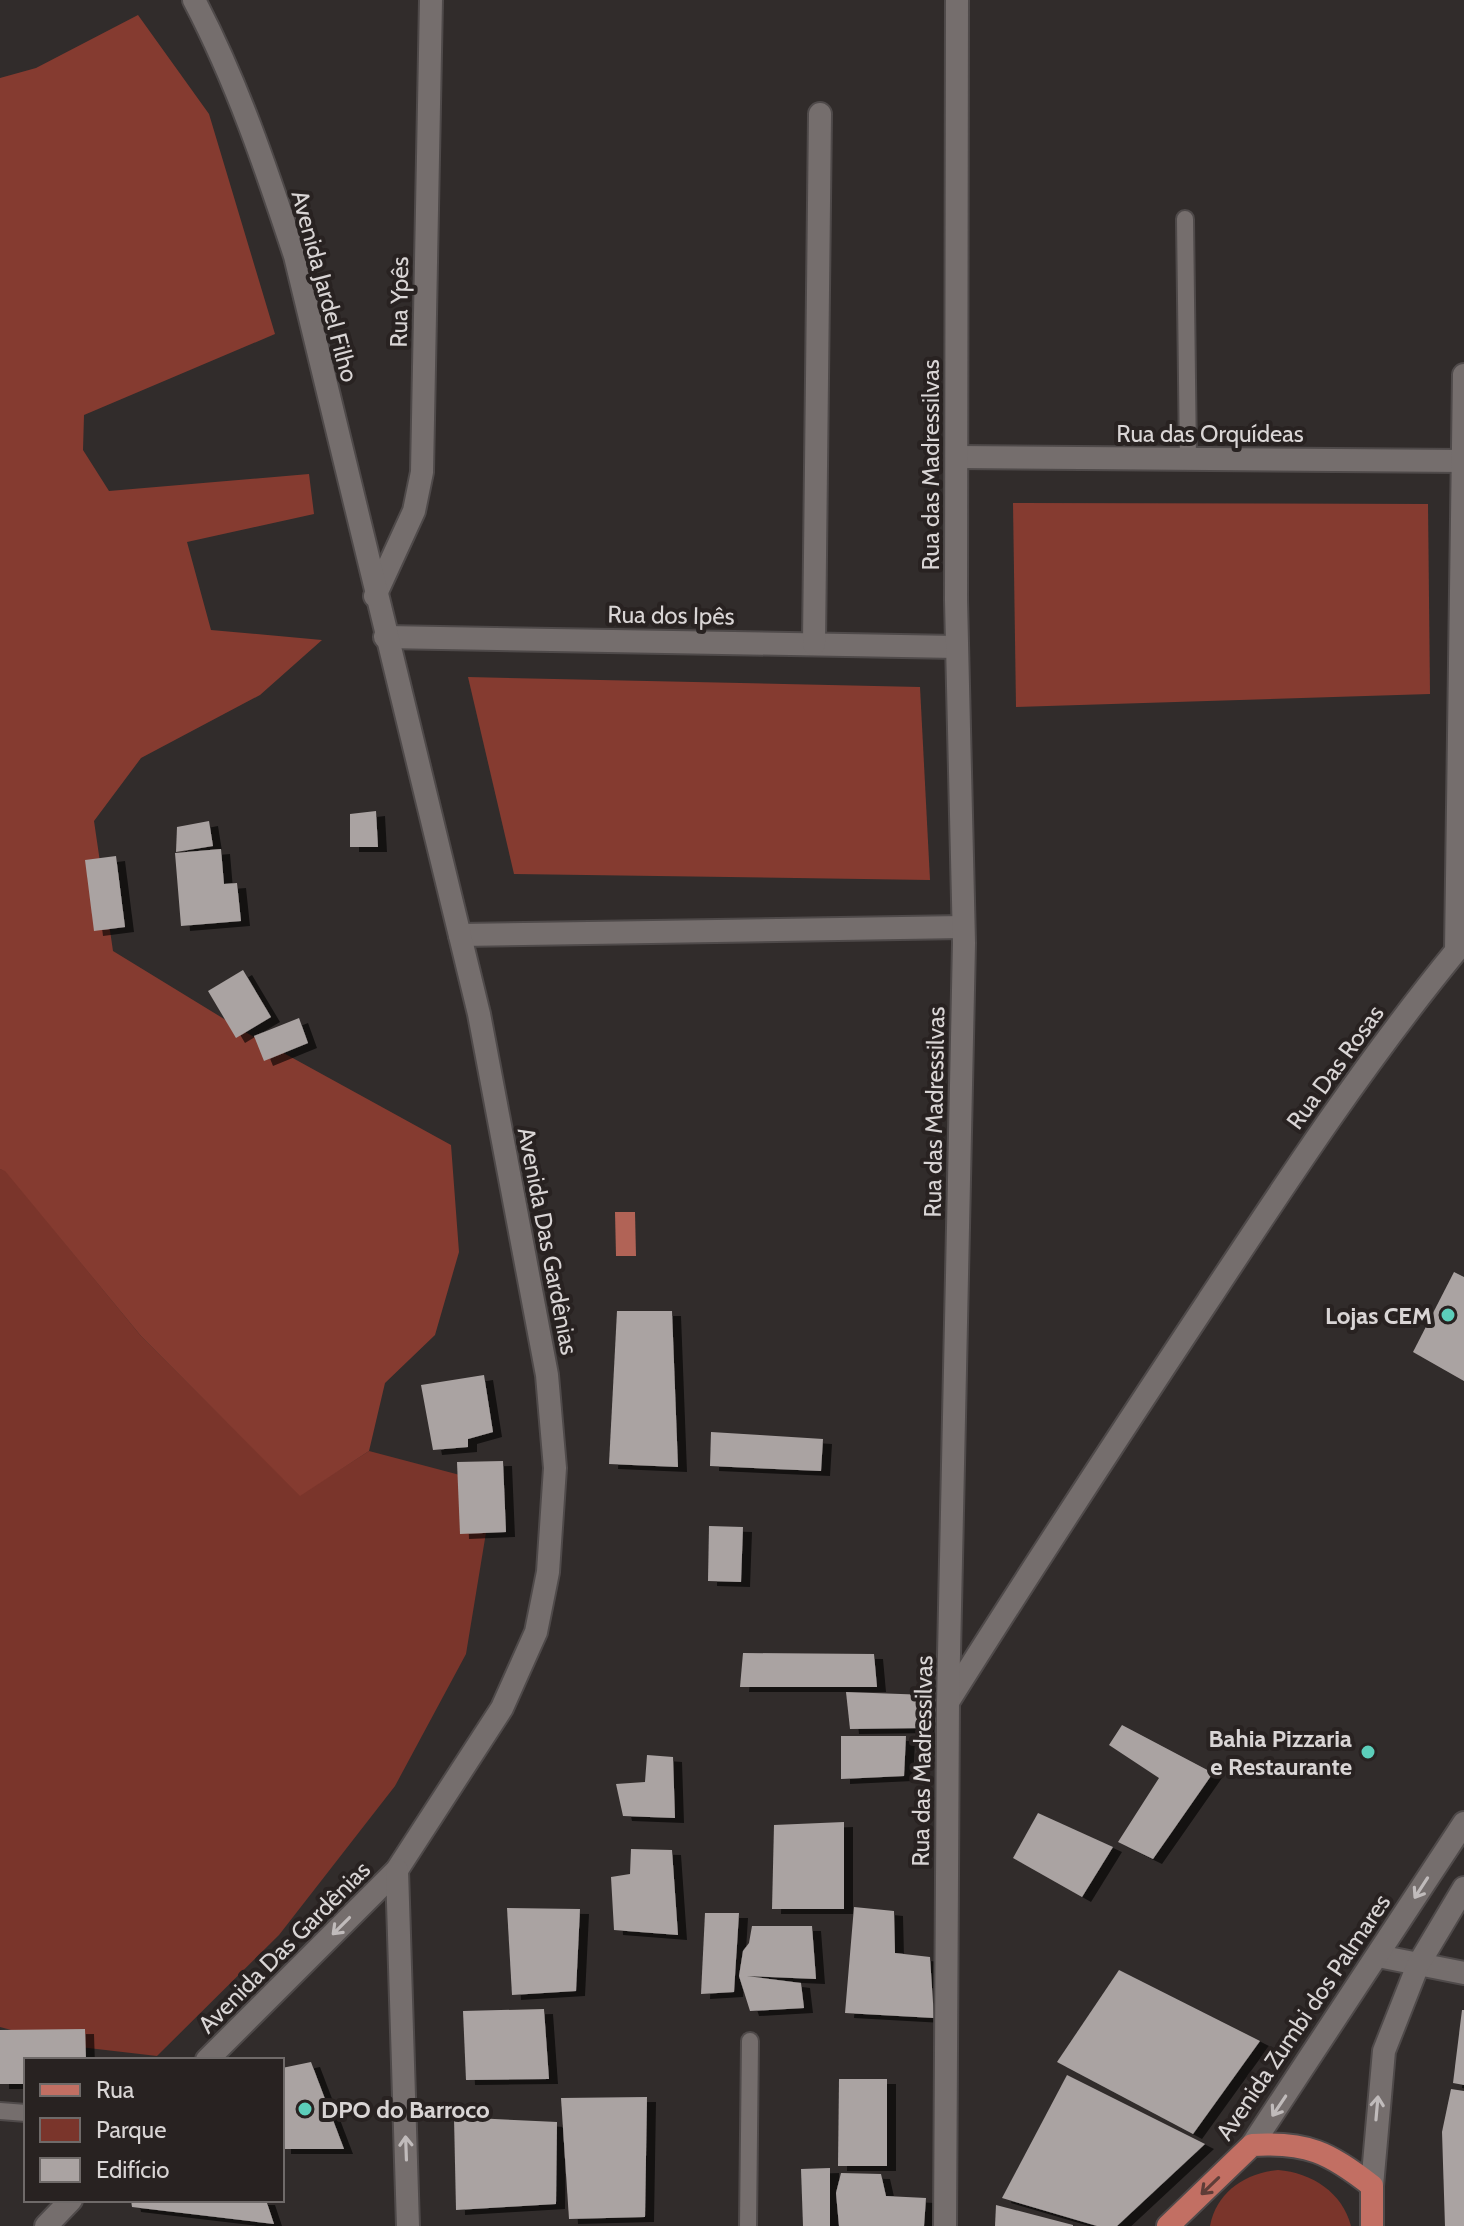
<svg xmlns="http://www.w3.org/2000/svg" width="1464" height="2226" font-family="Cabin,sans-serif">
	<defs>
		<filter id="shadow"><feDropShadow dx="9" dy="5" stdDeviation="0" flood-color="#0009"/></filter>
	</defs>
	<rect width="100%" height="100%" fill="#312c2b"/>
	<g fill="#7a352b">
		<path d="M0 1169 5 1170 141 1336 300 1495 369 1451 494 1484 466 1654 395 1786 279 1935 157 2056 71 2046 0 2027Z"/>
		<path d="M1278 2170C1312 2173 1342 2192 1351 2226H1210C1216 2193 1244 2173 1278 2170Z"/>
	</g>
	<g fill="#853b30">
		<path d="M138 15 209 114 275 334 84 415 83 450 109 491 309 474 314 514 187 542 211 630 322 640 260 695 141 758 94 821 113 951 247 1033 451 1145 459 1252 435 1335 385 1383 369 1451 300 1496 141 1336 5 1171 0 1169V78L36 68Z"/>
		<path d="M1013 503 1428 504 1430 694 1016 707Z"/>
		<path d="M468 677 920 687 930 880 514 874Z"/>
	</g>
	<path fill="#b16356" d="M635 1212 636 1256H616L615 1212Z"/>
	<g fill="#aaa3a2" filter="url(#shadow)">
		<path d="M376 811 378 847H350V814Z"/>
		<path d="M209 821 213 846 176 852 177 827Z"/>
		<path d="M221 849 224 884 237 883 241 921 181 926 175 853Z"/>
		<path d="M116 856 125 927 94 931 85 860Z"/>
		<path d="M243 970 271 1017 236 1038 208 991Z"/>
		<path d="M299 1018 308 1043 264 1061 254 1036Z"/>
		<path d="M1454 1272 1464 1277V1381L1413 1352Z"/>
		<path d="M617 1311H672L678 1467 609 1464Z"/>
		<path d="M484 1375 493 1432 468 1439V1447L433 1450 421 1385Z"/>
		<path d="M711 1432 823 1439 821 1471 710 1466Z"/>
		<path d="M503 1461 506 1532 460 1534 457 1462Z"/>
		<path d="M709 1526 743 1527 741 1582 708 1581Z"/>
		<path d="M743 1653 874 1654 877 1687H740Z"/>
		<path d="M846 1692 928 1695 925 1728 850 1729Z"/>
		<path d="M1122 1725 1213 1773 1153 1859 1118 1842 1159 1778 1109 1745Z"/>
		<path d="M841 1736H906L904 1776 841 1779Z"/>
		<path d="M647 1755 673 1757 675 1818 623 1816 616 1784 645 1782Z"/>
		<path d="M1038 1813 1113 1847 1082 1897 1013 1858Z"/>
		<path d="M844 1822V1909H772L774 1825Z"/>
		<path d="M631 1849 672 1850 678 1935 614 1930 611 1877 630 1874Z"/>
		<path d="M854 1907 894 1911 895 1953 930 1957 934 2018 845 2013Z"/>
		<path d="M507 1908 580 1909 576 1991 512 1995Z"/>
		<path d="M705 1913H739L734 1992 701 1994Z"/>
		<path d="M752 1926H812L816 1979 747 1976 801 1983 804 2008 750 2011 739 1976 743 1951 749 1943Z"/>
		<path d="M1119 1970 1260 2041 1193 2134 1057 2062Z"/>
		<path d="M544 2009 549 2079 466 2080 463 2011Z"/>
		<path d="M1462 2010H1464V2085L1453 2083Z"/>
		<path d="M85 2029 86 2060H26V2084H0V2030Z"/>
		<path d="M311 2062 344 2149H282V2068Z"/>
		<path d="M1067 2075 1205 2144 1117 2226H1097L1002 2198Z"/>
		<path d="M839 2079H887V2166H838Z"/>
		<path d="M1451 2089 1464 2091V2226H1445L1442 2132Z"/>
		<path d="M647 2097 645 2217 569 2219 561 2098Z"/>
		<path d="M454 2117 557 2122 556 2204 456 2210Z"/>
		<path d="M830 2168V2226H803L801 2169Z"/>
		<path d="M841 2173 881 2174 886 2196 926 2198 924 2226H839L836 2193Z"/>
		<path d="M131 2200H266L274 2224 132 2207Z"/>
		<path d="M996 2205 1073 2225V2226H995Z"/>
	</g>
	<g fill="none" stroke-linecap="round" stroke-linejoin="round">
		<defs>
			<g id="service">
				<path d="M1185 219 1188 459"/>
				<path d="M0 2111 26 2113"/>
				<path d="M748 2226 750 2041"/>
			</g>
			<g id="minor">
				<path d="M957 457 1464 461"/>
				<path d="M375 596 414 511 422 472 431 0"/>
				<path d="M385 637 957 647"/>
				<path d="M814 644 820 114"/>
				<path d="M460 935 963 927"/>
				<path d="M948 1702C1033 1567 1120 1434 1208 1301 1287 1181 1365 1062 1456 951L1464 375"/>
				<path d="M1378 1956 1464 1973"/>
				<path d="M945 2226 948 1702 964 943 956 600 957 0"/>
			</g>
			<g id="tertiary">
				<path d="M1252 2145 1464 1823"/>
				<path d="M1372 2186 1384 2051 1418 1965 1464 1888"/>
			</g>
			<g id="secondary">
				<path d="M194 0C237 82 266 168 295 256L479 1014 547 1375 555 1468 548 1572 536 1632 502 1708 397 1870 207 2060"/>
				<path d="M397 1870 408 2226"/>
				<path d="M46 2226 71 2200"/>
			</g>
			<path id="primary" d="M1168 2226 1252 2145C1307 2142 1329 2152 1372 2186V2226"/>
		</defs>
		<use href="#service" stroke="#4f4a4a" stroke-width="20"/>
		<use href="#minor" stroke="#4f4a4a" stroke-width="26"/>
		<use href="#tertiary" stroke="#4f4a4a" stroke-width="26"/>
		<use href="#secondary" stroke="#4f4a4a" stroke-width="26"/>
		<use href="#primary" stroke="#4f4a4a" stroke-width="26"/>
		<use href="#service" stroke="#756e6d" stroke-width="16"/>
		<use href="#minor" stroke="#756e6d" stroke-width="22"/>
		<use href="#tertiary" stroke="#756e6d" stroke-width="22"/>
		<use href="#secondary" stroke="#756e6d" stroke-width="22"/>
		<use href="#primary" stroke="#c26f63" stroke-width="22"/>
	</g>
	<defs><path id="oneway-shaft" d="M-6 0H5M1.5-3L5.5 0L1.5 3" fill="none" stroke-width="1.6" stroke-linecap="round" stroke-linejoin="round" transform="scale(2)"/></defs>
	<g stroke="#c0bbbb">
		<use href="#oneway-shaft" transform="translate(1421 1888) rotate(123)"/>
		<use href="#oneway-shaft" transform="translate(341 1926) rotate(135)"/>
		<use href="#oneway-shaft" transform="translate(1279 2106) rotate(124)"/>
		<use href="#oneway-shaft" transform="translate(1377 2108) rotate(-85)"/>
		<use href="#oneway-shaft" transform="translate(406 2148) rotate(-92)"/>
	</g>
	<use stroke="#5e3d38" href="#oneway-shaft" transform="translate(1210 2186) rotate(136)"/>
	<g fill="#5cceba" stroke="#282221" stroke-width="3">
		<circle cx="1448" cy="1315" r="8"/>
		<circle cx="1368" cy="1752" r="8"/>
		<circle cx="305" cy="2109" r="8"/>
	</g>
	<g text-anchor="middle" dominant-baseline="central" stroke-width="8" stroke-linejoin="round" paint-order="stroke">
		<g font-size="24" fill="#d9d5d5" stroke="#282221">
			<text transform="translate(325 286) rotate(75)">Avenida Jardel Filho</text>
			<text transform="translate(399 302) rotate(-89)">Rua Ypês</text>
			<text x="1210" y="433">Rua das Orquídeas</text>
			<text transform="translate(930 465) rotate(-90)">Rua das Madressilvas</text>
			<text transform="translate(671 615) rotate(1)">Rua dos Ipês</text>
			<text transform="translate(1335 1067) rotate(-54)">Rua Das Rosas</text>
			<text transform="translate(934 1112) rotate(-89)">Rua das Madressilvas</text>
			<text transform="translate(548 1241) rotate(79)">Avenida Das Gardênias</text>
			<text transform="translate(922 1761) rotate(-89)">Rua das Madressilvas</text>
			<text transform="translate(284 1947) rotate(-45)">Avenida Das Gardênias</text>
			<text transform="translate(1303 2017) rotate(-56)">Avenida Zumbi dos Palmares</text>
		</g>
		<g font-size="24" font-weight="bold" fill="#d9d5d5" stroke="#282221" text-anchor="end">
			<text x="1432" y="1315">Lojas CEM</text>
			<text x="1352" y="1738">Bahia Pizzaria<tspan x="1352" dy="28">e Restaurante</tspan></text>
			<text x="321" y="2109" text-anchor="start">DPO do Barroco</text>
		</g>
	</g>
	<rect x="24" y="2058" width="260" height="144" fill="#282221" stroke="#6f6a69" stroke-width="2"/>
	<rect x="40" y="2084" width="40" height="12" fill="#c26f63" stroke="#6f6a69" stroke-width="2"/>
	<text x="96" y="2098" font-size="24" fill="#d9d5d5">Rua</text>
	<rect x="40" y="2118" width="40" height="24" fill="#7a352b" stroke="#6f6a69" stroke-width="2"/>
	<text x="96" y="2138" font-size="24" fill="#d9d5d5">Parque</text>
	<rect x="40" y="2158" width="40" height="24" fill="#aaa3a2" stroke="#6f6a69" stroke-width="2"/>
	<text x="96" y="2178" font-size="24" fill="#d9d5d5">Edifício</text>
</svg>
